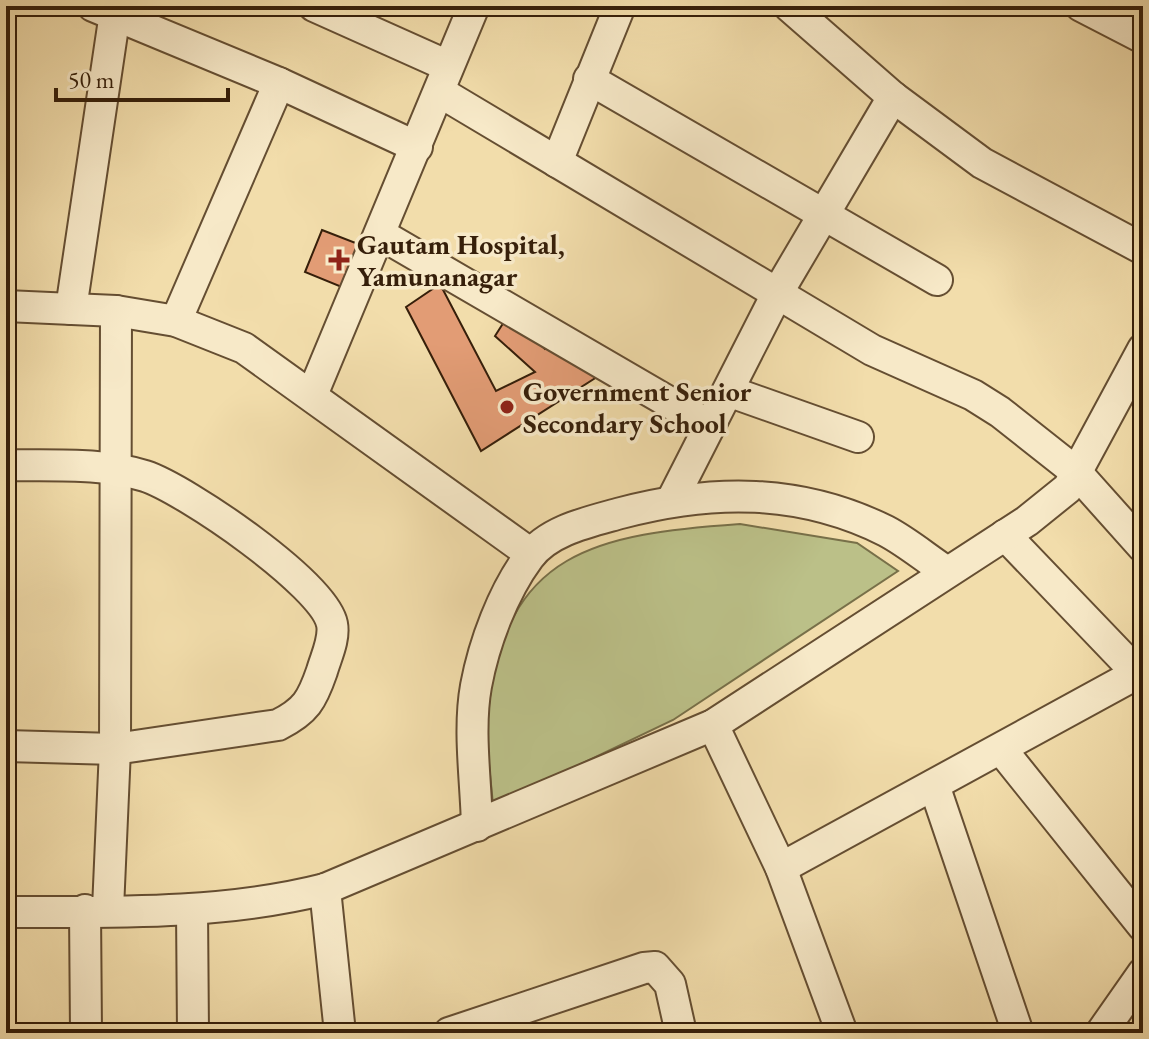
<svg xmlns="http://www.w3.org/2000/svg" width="1149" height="1039" font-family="'EB Garamond',serif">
	<rect width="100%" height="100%" fill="#f2ddab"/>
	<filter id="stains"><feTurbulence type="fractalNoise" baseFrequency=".0025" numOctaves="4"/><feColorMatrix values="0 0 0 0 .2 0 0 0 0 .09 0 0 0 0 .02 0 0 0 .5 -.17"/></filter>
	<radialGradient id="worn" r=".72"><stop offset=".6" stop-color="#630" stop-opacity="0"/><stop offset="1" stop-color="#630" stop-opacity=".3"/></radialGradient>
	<path fill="#bbc088" stroke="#787049" stroke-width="2" d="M740 524 857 543 898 571 673 720 493 806C491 777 485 744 488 715 502 549 600 534 740 524Z"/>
	<g fill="#e29c75" stroke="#361f0a" stroke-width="2">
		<path d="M322 230 366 247 349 290 305 272Z"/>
		<path d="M440 284 496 391 535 372 495 336 509 314 545 349 554 343 600 375 481 451 406 307Z"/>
	</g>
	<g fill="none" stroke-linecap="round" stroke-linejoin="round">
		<defs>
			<g id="minor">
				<path d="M93 6 279 83 417 147"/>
				<path d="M314 6 448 66"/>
				<path d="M789 6 893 97 982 163 1143 249"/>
				<path d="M1081 6 1143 38"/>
				<path d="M589 79 937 280"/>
				<path d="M440 92 872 350 973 395 1000 412 1076 472 1143 547"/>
				<path d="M557 162 620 6"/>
				<path d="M380 234 710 426"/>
				<path d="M6 306 116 311 176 321 244 348 531 554"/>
				<path d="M71 309 115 13"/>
				<path d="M176 321 279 83"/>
				<path d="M728 391 858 437"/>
				<path d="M312 395 474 6"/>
				<path d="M6 465C51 466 101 462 145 476 185 489 324 584 332 624 335 639 326 657 322 671 312 700 306 711 278 725L115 749 6 746"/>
				<path d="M672 500 778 292 893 97"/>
				<path d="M1005 535 1143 679"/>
				<path d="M713 725 781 868 842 1033"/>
				<path d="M1001 749 1143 926"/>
				<path d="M934 785 1018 1033"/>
				<path d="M477 826C476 781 468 730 476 686 484 643 503 592 529 557 549 530 589 522 621 513 712 489 800 488 886 531 907 542 927 559 947 572"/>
				<path d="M781 868 1138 673"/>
				<path d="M325 889 340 1033"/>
				<path d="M108 909 115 749 116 311"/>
				<path d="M192 909 193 1033"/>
				<path d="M85 910 86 1033"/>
				<path d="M6 912C111 912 223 915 325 889L713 725 1027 521 1068 488 1143 349"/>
				<path d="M449 1033 644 968 655 967 670 984 681 1033"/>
				<path d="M1101 1033 1143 973"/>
			</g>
		</defs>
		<use href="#minor" stroke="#654e32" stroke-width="34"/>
		<use href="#minor" stroke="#f7e9c8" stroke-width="30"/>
	</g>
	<g fill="#8f2418" stroke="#f7e9c8" stroke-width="3">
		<path d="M335 248h8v8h8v8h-8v8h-8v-8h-8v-8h8z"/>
		<circle cx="507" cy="407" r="8"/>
	</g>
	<g text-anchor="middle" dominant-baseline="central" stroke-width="7" stroke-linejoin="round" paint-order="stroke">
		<g font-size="28" font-weight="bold" fill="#361f0a" stroke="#f7e9c8" text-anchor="start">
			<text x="357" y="244">Gautam Hospital,<tspan x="357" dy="32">Yamunanagar</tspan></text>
			<text x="523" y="391">Government Senior<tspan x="523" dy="32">Secondary School</tspan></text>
		</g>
	</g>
	<rect width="1149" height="1039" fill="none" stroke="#f2ddab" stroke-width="32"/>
	<rect x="8" y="8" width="1133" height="1023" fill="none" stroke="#361f0a" stroke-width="4"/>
	<rect x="16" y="16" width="1117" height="1007" fill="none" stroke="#361f0a" stroke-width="2"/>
	<path d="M56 88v12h172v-12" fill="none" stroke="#361f0a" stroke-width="4"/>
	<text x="68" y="88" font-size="24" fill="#361f0a" stroke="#f7e9c8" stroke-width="6" paint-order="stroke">50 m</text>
	<rect width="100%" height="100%" filter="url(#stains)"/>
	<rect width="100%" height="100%" fill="url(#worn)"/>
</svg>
